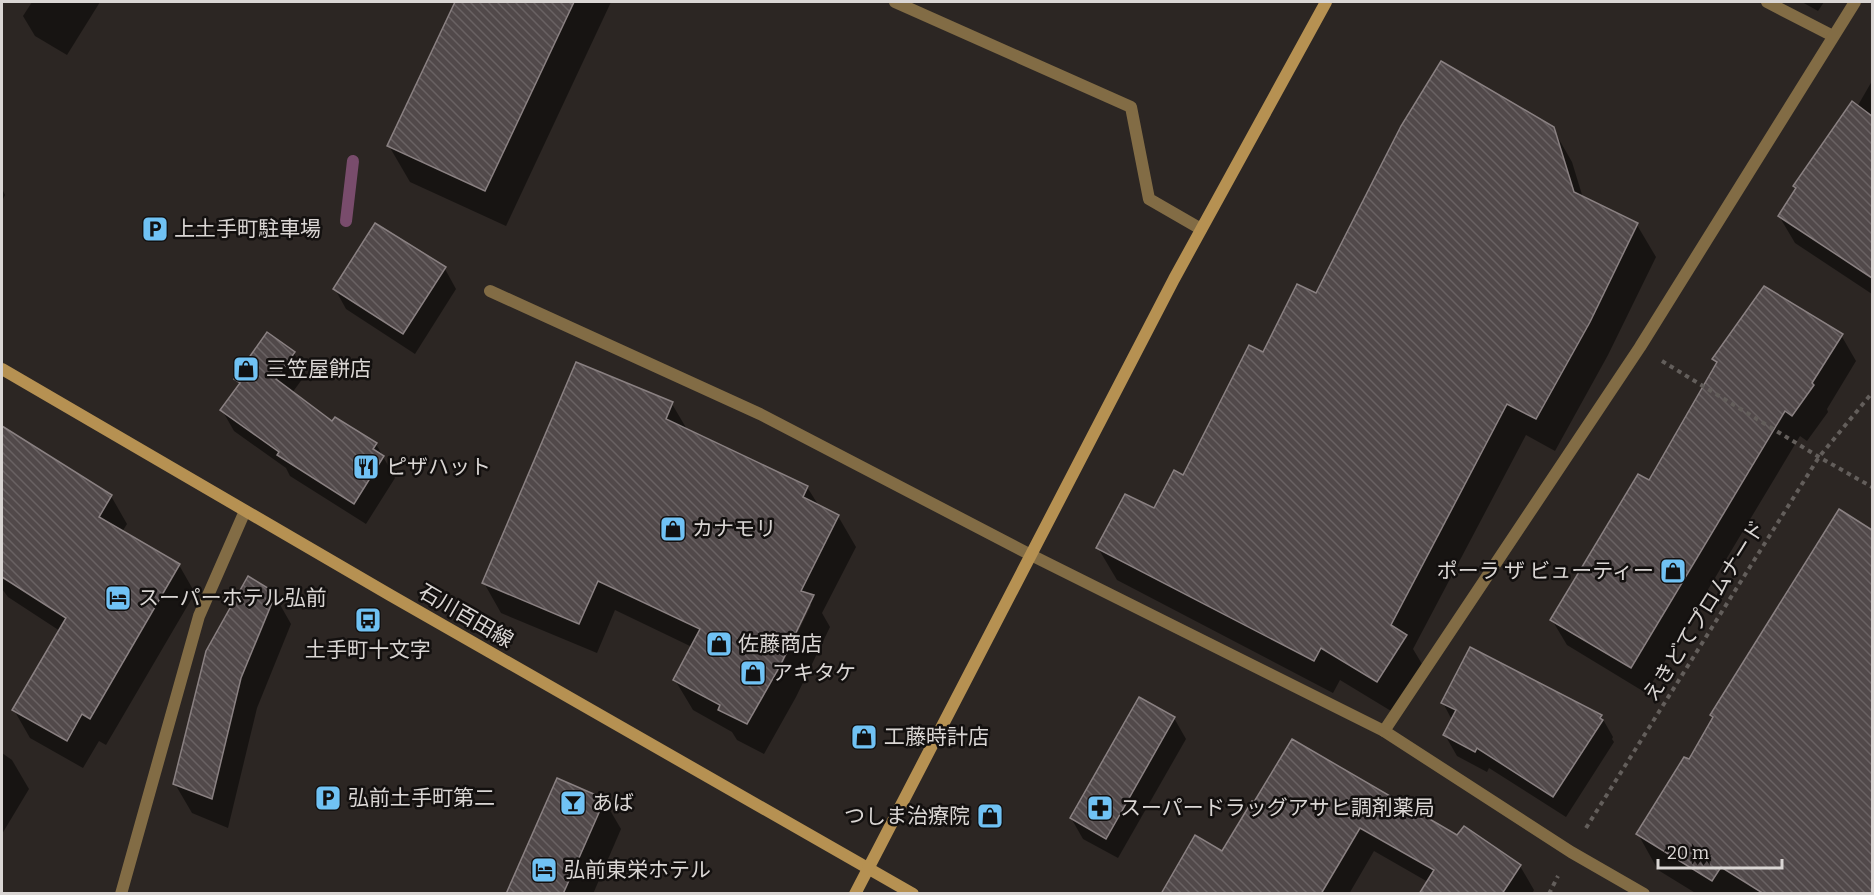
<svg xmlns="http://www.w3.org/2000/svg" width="1874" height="895" font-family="Bitter,'Noto Sans JP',serif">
	<defs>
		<pattern id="building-back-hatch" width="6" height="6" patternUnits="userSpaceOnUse" patternTransform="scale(1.5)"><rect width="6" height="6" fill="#51494a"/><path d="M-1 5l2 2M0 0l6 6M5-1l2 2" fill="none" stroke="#696263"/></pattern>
	</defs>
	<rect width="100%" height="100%" fill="#2c2623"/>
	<g fill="#0007" fill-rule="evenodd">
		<path d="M32 2H100L67 55 35 36 23 16Z"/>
		<path d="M457 2H611L506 226 410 182 389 146Z"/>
		<path d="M1802 2H1824L1818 11Z"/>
		<path d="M1872 81V294L1795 243 1779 216 1797 190 1795 186 1857 107Z"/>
		<path d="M1553 129 1572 162 1583 198 1637 225 1656 257 1608 355 1555 451 1526 435 1413 649 1425 669 1396 714 1340 680 1333 693 1117 580 1098 548 1154 510 1184 477 1264 354 1316 295Z"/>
		<path d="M2 189 5 195 2 201Z"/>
		<path d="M445 269 456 289 415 354 346 309 335 289Z"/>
		<path d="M268 334 294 353 306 374 292 393 333 423 376 444 395 478 366 524 290 476 286 468 234 431 222 410 240 385 236 379Z"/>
		<path d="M1841 335 1856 361 1827 409 1828 412 1807 441 1800 436 1646 693 1567 645 1552 620 1650 482 1717 365 1714 359Z"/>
		<path d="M672 404 688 431 807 487 819 506 838 516 856 547 822 613 830 627 796 697 764 754 737 740 732 732 693 710 675 680 692 647 615 610 597 653 501 613 484 583ZM808 602 811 605 778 673 775 672Z"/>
		<path d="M2 442 111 496 127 524 122 532 179 565 195 593 106 745 99 741 83 768 30 738 14 710 60 631 8 597 2 589Z"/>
		<path d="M1839 511 1872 531V894H1697L1658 870 1638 834 1690 761 1714 719 1712 715Z"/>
		<path d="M274 594 291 624 257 708 228 828 192 813 175 784Z"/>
		<path d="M1443 703 1601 716 1613 737 1612 739 1614 742 1566 817 1489 768 1487 772 1457 756 1445 735 1452 720Z"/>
		<path d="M1174 718 1186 739 1118 858 1083 839 1071 818Z"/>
		<path d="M2 753 12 760 29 789 2 834Z"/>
		<path d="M604 800 621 829 593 894H508Z"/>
		<path d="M1253 803 1458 837 1520 866 1534 890 1532 894H1420L1428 882 1374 851 1349 894H1163L1223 853Z"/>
	</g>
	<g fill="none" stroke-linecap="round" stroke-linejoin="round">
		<path stroke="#794c6c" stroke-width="12" d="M346 221 353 161"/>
	</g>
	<g fill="url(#building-back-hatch)" stroke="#8a8182" stroke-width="1.5">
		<path d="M455 2H574L485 191 387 146Z"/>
		<path d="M1441 61 1554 127 1574 192 1638 223 1590 322 1536 419 1507 404 1391 625 1407 635 1377 682 1321 648 1314 661 1096 548 1125 494 1154 508 1174 470 1183 475 1249 345 1263 352 1297 284 1316 293 1401 126Z"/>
		<path d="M1852 101 1872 116V278L1778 216 1796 188 1793 186Z"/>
		<path d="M375 223 446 267 403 334 333 289Z"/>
		<path d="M1764 286 1843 334 1812 383 1814 385 1792 416 1785 411 1631 668 1550 620 1638 474 1649 480 1717 362 1712 359Z"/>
		<path d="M267 332 295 352 276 379 332 421 335 417 377 443 373 449 384 456 354 504 277 455 279 452 220 410 240 383 234 379Z"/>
		<path d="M576 362 673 402 666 419 808 486 803 497 839 515 801 591 814 595 780 666 747 724 718 710 720 705 673 680 700 629 598 581 579 624 482 583Z"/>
		<path d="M2 426 112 495 99 517 180 564 90 719 82 714 67 741 12 710 66 618 2 577Z"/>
		<path d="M1839 509 1872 530V894H1764L1721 867 1712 881 1636 834 1684 757 1689 759 1713 717 1710 715Z"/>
		<path d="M248 576 276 593 241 678 212 799 173 784 206 651Z"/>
		<path d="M1470 647 1602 715 1600 718 1603 720 1553 797 1477 748 1475 752 1443 735 1456 710 1441 703Z"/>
		<path d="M1139 697 1175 717 1106 839 1070 818Z"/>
		<path d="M1292 739 1457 835 1464 826 1521 865 1502 894H1419L1434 870 1360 828 1321 894H1161L1195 835 1222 851 1252 801 1254 802Z"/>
		<path d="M557 778 605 799 563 894H506Z"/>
	</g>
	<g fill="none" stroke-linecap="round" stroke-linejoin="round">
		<g stroke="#635e5b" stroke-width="4" stroke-dasharray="4.5 4.5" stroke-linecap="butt">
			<path d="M1662 361 1819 457 1872 487"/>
			<path d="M1586 828 1819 457 1872 393"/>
			<path d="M1549 894 1558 876"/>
		</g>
		<path stroke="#826c45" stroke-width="12" d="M895 2 1131 107 1149 199 1201 229"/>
		<g stroke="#826c45" stroke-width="12">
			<path d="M1767 2 1833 36"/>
			<path d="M490 291 760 414 1031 555 1384 731 1571 852 1644 894"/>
			<path d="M1384 731 1640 347 1855 2"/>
			<path d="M121 894 199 616 245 511"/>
		</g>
		<g stroke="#b69152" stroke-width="12">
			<path d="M2 369 390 595 913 894"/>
			<path d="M855 894 1174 279 1326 2"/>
		</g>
	</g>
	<defs>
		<symbol id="parking-square" viewBox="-11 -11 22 22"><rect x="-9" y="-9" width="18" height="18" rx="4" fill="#70c2f4" stroke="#13100f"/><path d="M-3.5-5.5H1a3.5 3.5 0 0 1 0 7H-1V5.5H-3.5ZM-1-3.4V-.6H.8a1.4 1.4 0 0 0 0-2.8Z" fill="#111"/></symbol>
		<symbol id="shop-square" viewBox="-11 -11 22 22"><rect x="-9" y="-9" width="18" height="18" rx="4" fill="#70c2f4" stroke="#13100f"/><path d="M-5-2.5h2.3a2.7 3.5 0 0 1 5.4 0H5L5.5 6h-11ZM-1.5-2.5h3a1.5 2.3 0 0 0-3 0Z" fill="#111"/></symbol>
		<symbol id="restaurant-square" viewBox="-11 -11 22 22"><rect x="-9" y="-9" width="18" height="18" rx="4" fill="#70c2f4" stroke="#13100f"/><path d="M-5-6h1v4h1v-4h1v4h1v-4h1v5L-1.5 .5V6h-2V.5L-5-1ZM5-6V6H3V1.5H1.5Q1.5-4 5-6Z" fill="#111"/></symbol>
		<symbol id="hotel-square" viewBox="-11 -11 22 22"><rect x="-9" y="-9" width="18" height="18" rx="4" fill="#70c2f4" stroke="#13100f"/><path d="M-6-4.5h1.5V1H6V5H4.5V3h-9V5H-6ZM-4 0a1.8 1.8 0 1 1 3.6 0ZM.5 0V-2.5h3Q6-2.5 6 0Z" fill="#111"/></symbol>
		<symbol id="bus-square" viewBox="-11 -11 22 22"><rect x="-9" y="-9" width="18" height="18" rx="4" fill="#70c2f4" stroke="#13100f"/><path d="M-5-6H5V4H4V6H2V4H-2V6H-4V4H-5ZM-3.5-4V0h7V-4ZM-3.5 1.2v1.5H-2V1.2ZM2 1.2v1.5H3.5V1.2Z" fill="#111"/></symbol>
		<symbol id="bar-square" viewBox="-11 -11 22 22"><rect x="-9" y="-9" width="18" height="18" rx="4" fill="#70c2f4" stroke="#13100f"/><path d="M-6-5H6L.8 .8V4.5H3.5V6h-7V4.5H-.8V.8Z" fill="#111"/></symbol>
		<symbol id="pharmacy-square" viewBox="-11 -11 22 22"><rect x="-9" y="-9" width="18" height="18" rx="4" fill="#70c2f4" stroke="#13100f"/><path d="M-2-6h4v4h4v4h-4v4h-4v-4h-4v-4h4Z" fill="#111"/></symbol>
	</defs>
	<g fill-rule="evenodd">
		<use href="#parking-square" x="140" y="214" width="30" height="30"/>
		<use href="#shop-square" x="231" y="354" width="30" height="30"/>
		<use href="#restaurant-square" x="351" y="452" width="30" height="30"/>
		<use href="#shop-square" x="658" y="514" width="30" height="30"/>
		<use href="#shop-square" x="1658" y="556" width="30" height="30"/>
		<use href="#hotel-square" x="103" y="583" width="30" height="30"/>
		<use href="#bus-square" x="353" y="605" width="30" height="30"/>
		<use href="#shop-square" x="704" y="629" width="30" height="30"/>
		<use href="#shop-square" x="738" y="658" width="30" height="30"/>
		<use href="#shop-square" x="849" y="722" width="30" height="30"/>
		<use href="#parking-square" x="313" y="783" width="30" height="30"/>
		<use href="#bar-square" x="558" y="788" width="30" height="30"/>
		<use href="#pharmacy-square" x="1085" y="793" width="30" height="30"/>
		<use href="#shop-square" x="975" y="801" width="30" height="30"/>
		<use href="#hotel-square" x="529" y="855" width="30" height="30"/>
	</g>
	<g text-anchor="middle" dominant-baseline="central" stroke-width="5" stroke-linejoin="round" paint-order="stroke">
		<g font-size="21" fill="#dad6d4" stroke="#13100f" text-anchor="start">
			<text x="174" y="229">上土手町駐車場</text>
			<text x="266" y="369">三笠屋餅店</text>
			<text x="386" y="467">ピザハット</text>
			<text x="692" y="529">カナモリ</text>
			<text x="1654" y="571" text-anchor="end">ポーラ ザ ビューティー</text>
			<text x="138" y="598">スーパーホテル弘前</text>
			<text x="738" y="644">佐藤商店</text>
			<text x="368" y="650" text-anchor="middle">土手町十文字</text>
			<text x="772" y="673">アキタケ</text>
			<text x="884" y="737">工藤時計店</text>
			<text x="348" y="798">弘前土手町第二</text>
			<text x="592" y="803">あば</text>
			<text x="1120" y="808">スーパードラッグアサヒ調剤薬局</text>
			<text x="970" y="816" text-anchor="end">つしま治療院</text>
			<text x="564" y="870">弘前東栄ホテル</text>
		</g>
		<g font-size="21" fill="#dad6d4" stroke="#13100f">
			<text transform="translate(1704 611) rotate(-58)">えきどてプロムナード</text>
			<text transform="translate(466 616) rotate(30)">石川百田線</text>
		</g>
	</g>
	<rect width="1874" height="895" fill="none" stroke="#dad6d4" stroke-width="6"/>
	<path d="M1658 859v9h124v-9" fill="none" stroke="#dad6d4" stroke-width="3"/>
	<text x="1667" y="859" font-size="18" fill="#dad6d4" stroke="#13100f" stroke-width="4.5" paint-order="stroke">20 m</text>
</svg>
